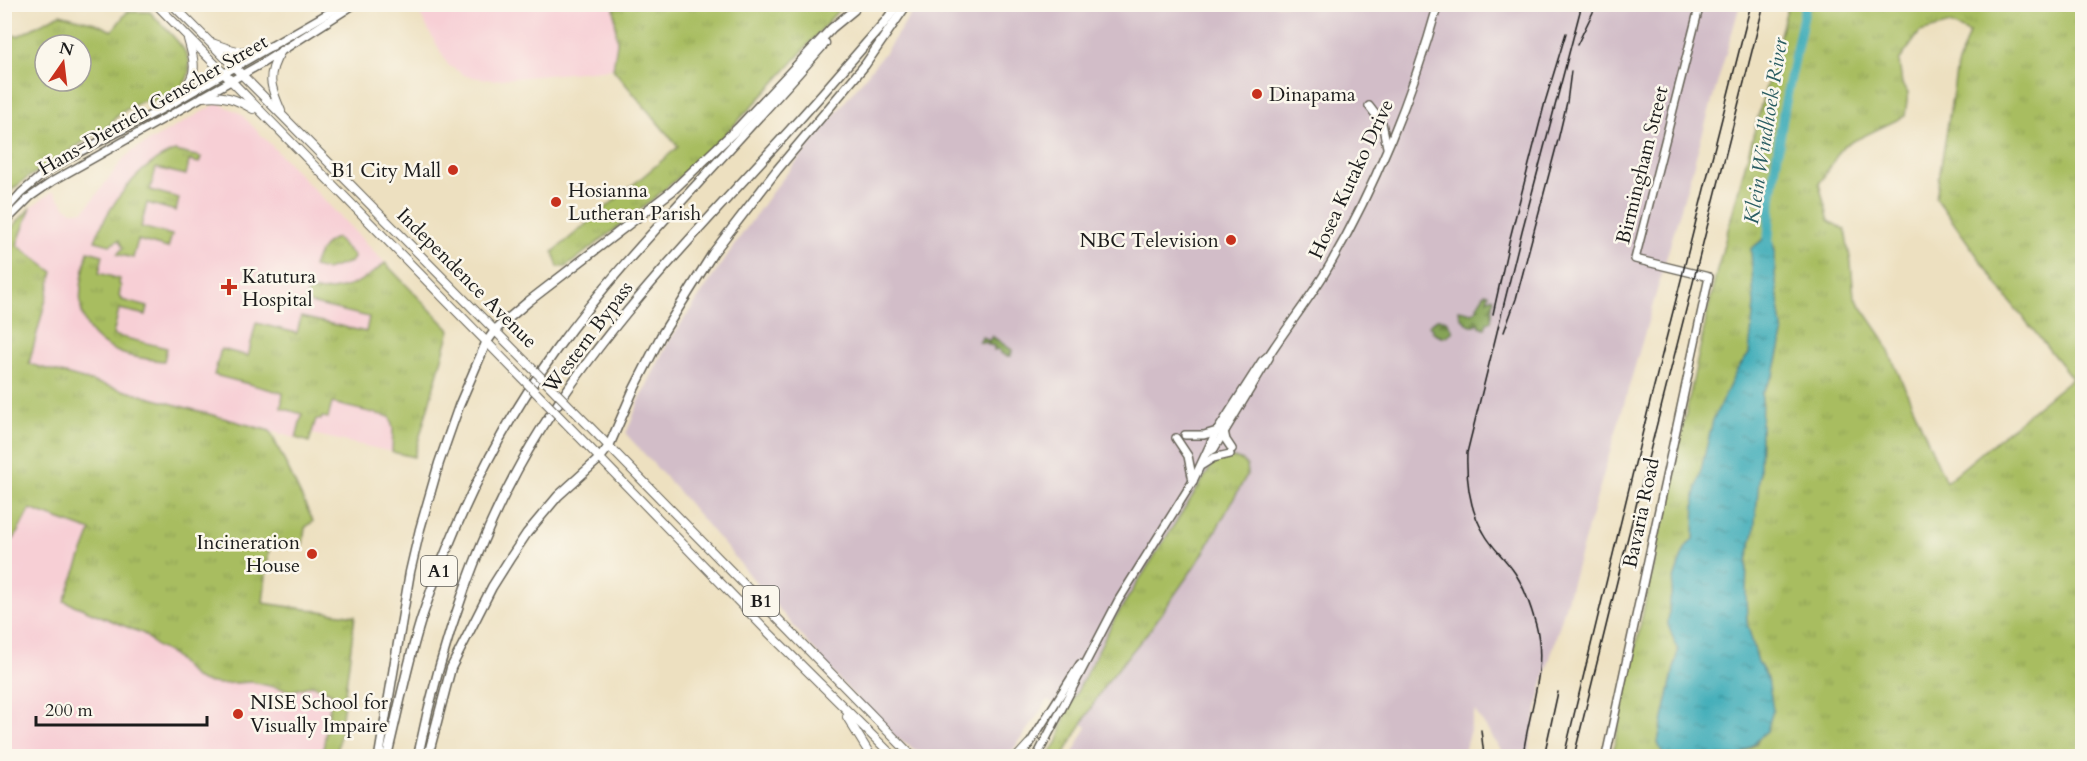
<svg xmlns="http://www.w3.org/2000/svg" width="2087" height="761" font-family="Cardo,serif">
	<defs>
		<pattern id="grass-tufts" width="24" height="20" patternUnits="userSpaceOnUse" patternTransform="scale(1.5)"><rect width="24" height="20" fill="#a8bd61"/><path d="M3 7l-1-3M5 7V3M7 7l1-3M15 17l-1-3M17 17v-4M19 17l1-3" fill="none" stroke="#90a254"/></pattern>
		<pattern id="forest-firs" width="22" height="20" patternUnits="userSpaceOnUse" patternTransform="scale(1.5)"><rect width="22" height="20" fill="#86a457"/><path d="M5 1l3.5 6h-7zM16 11l3.5 6h-7z" fill="#6d8547"/></pattern>
		<pattern id="water-ripples" width="26" height="14" patternUnits="userSpaceOnUse" patternTransform="scale(1.5)"><rect width="26" height="14" fill="#3cacb8"/><path d="M2 4q2-2 4 0t4 0M15 11q2-2 4 0t4 0" fill="none" stroke="#328b95"/></pattern>
	</defs>
	<rect width="100%" height="100%" fill="#fbf7ec"/>
	<filter id="ink" filterUnits="userSpaceOnUse"><feTurbulence type="fractalNoise" baseFrequency=".0167" numOctaves="2"/><feDisplacementMap in="SourceGraphic" scale="12" xChannelSelector="R" yChannelSelector="G"/><feConvolveMatrix kernelMatrix="1 2 1 2 8 2 1 2 1" color-interpolation-filters="sRGB"/></filter>
	<filter id="wash" filterUnits="userSpaceOnUse"><feTurbulence type="fractalNoise" baseFrequency=".008" numOctaves="4" result="noise"/><feDisplacementMap in="SourceGraphic" scale="24" xChannelSelector="R" yChannelSelector="G"/><feGaussianBlur stdDeviation="1.35" result="paint"/><feColorMatrix in="noise" values="0 0 0 0 0 0 0 0 0 0 0 0 0 0 0 0 0 1.4 0 .05"/><feComposite in="paint" operator="in"/></filter>
	<g filter="url(#wash)">
		<rect width="100%" height="100%" fill="#ede0c0"/>
		<g fill="#f7cfd5">
			<path d="M462 4 614 5 617 43 613 69 492 80 466 76 448 65 419 13Z"/>
			<path d="M218 103 240 113 450 330 414 457 312 434 309 442 29 364 53 273 16 245 31 207 53 191 67 208 72 211H84L124 158 134 150Z"/>
			<path d="M30 509 91 531 64 601 144 634 156 646 173 655 195 678 219 684 252 682 292 691 312 685 332 693 322 756H5V549L8 538 14 539Z"/>
		</g>
		<path fill="#d2bdc8" d="M917 5H1740L1542 686 1527 756H1505L1475 711 1463 756H1071L1087 727 1048 700 1009 756H925L893 736 842 683 679 492 626 434 640 399 668 343 733 247 772 192 886 51Z"/>
		<g fill="url(#grass-tufts)" stroke="#626c3e" stroke-width="1.5" fill-rule="evenodd">
			<path d="M614 5H843C797 58 750 112 698 160 657 198 611 232 566 267H558L553 252 678 147 613 69 617 43Z"/>
			<path d="M1788 5H2082V756H1740L1758 741 1768 679 1758 662 1747 623 1746 594 1747 561 1753 532 1760 471 1762 393 1774 374 1783 335 1775 276V251L1769 234 1751 249 1754 305 1752 329 1749 354 1737 370 1695 495 1694 538 1686 547 1682 556 1674 579 1670 601 1668 625 1678 650 1658 742 1663 756H1612L1715 278ZM1950 24 1969 33 1957 66 1936 198 2008 299 2072 378 1946 482 1883 338 1854 296 1851 263 1845 230 1829 221 1819 184 1843 146 1905 116 1908 93 1902 84 1899 61 1920 32Z"/>
			<path d="M127 12H150C161 25 175 36 184 50 198 71 183 94 161 100 155 102 149 99 143 101 130 107 117 113 110 125L24 180 11 191 5 200V34L18 36 60 14 95 23 112 31ZM45 45H81V81H45Z"/>
			<path d="M175 151 201 157 199 163 189 161 186 175 156 168 150 190 179 198 176 211 147 203 141 227 172 235 168 248 138 240 133 258 117 254 123 248 119 240 110 245 95 241C107 207 139 163 175 151Z"/>
			<path d="M31 207 17 245 53 272 29 364 270 431 313 521 305 528 303 544 270 540 263 603 355 616 337 756H322L332 693 312 685 292 691 252 682 219 684 204 682 195 678 173 655 156 646 144 634 64 601 91 531 30 509 14 539 8 538 5 549V235Z"/>
			<path d="M336 238 353 255 354 258 351 262 326 270 313 267C316 256 324 242 336 238Z"/>
			<path d="M88 251 103 255 99 273 120 279 119 284 121 286 119 296 122 300 148 307 146 315 119 309 113 335 167 348 164 361C149 359 131 358 118 352 70 331 78 293 88 251Z"/>
			<path d="M385 263 450 330 414 457 392 452 393 429 390 417 332 403 328 418 322 417 321 420 316 419 309 442 296 438 302 414 281 408 283 393 214 375 221 349 248 356 256 323 297 333 301 317 366 332 369 317 305 302 308 291C342 292 360 285 385 263Z"/>
			<path d="M1231 457 1243 461 1247 466 1248 473 1201 557 1152 627 1104 686 1063 756H1049L1058 741 1065 715 1115 618 1214 462 1224 458Z"/>
		</g>
		<g fill="url(#forest-firs)" stroke="#51603a" stroke-width="1.5">
			<path d="M1485 293 1489 294 1487 300 1493 297 1494 299 1491 321 1487 323 1485 328 1479 326 1478 323 1474 326C1466 324 1459 317 1459 310L1473 313 1479 307 1477 306Z"/>
			<path d="M1438 318 1447 321 1453 331 1447 336 1442 337 1432 332 1433 329 1429 325Z"/>
			<path d="M992 336 1012 350 1011 356C1006 357 1000 354 998 349L994 350V346L988 345 989 343 979 342 982 337 989 341Z"/>
		</g>
		<path fill="url(#water-ripples)" stroke="#2c646a" stroke-width="1.5" d="M1770 234 1775 251V276L1783 335 1774 374 1762 393 1760 471 1754 532 1747 561 1746 593 1747 623 1758 662 1768 679 1773 710 1767 731 1740 756H1663L1658 742 1678 650 1668 625 1670 601 1674 579 1682 556 1686 547 1694 538 1695 495 1713 420 1737 370 1749 354 1754 305 1751 249Z"/>
		<g fill="none" stroke-linecap="round" stroke-linejoin="round">
			<path stroke="#3cacb8" stroke-width="10" d="M1768 246 1771 197 1784 109 1806 4"/>
		</g>
	</g>
	<g filter="url(#ink)">
		<g fill="none" stroke-linecap="round" stroke-linejoin="round">
			<defs>
				<g id="secondary">
					<path d="M1369 106 1382 123 1387 147"/>
					<path d="M4 212 21 193 43 174 74 155 166 107 344 4"/>
					<path d="M4 223 30 197 53 181 261 64 355 4"/>
					<path d="M1224 431 1226 440 1232 449"/>
					<path d="M1185 435H1204L1217 431"/>
					<path d="M1176 438 1188 456 1193 481"/>
					<path d="M1207 453 1214 449 1269 358"/>
					<path d="M1202 465 1213 458 1230 454"/>
					<path d="M1027 748 1080 664"/>
					<path d="M1037 756 1118 601 1193 481 1214 436 1262 361 1269 355C1287 327 1308 301 1325 273 1373 193 1413 94 1438 4"/>
					<path d="M1606 756 1709 277 1635 259 1700 4"/>
				</g>
				<g id="primary">
					<path d="M156 4 515 371"/>
					<path d="M172 4 525 361"/>
					<path d="M212 43C240 53 244 55 272 46"/>
					<path d="M203 97C223 94 236 99 253 109"/>
					<path d="M174 102C196 75 198 73 188 39"/>
					<path d="M281 111C270 86 266 75 281 51"/>
					<path d="M599 436 912 756"/>
					<path d="M589 447 770 634 893 756"/>
					<path d="M847 717 871 756"/>
					<path d="M1018 756 1029 744"/>
				</g>
				<g id="highway">
					<path d="M379 756 410 572 420 529 439 463 459 406 486 343 496 329 529 301 672 191 738 128 832 28 854 10"/>
					<path d="M387 756C398 711 407 665 421 620 452 525 498 431 556 350 599 290 650 235 700 181 742 135 784 90 825 43"/>
					<path d="M418 756C440 647 480 526 540 431 610 320 701 227 789 131 822 95 853 58 885 22L898 4"/>
					<path d="M428 756 451 668 492 587 509 560 527 533 558 496 600 458 609 446 633 391 661 336 713 253 777 170 865 65 907 4"/>
				</g>
			</defs>
			<use href="#secondary" stroke="#656155" stroke-width="10"/>
			<use href="#primary" stroke="#656155" stroke-width="10"/>
			<use href="#highway" stroke="#656155" stroke-width="11"/>
			<use href="#secondary" stroke="#fff" stroke-width="7"/>
			<use href="#primary" stroke="#fff" stroke-width="8"/>
			<use href="#highway" stroke="#fff" stroke-width="8"/>
			<g stroke="#1c1c1c" stroke-width="1.5">
				<path d="M1577 45 1597 4"/>
				<path d="M1493 314 1509 242 1545 102 1566 33"/>
				<path d="M1504 332 1516 299 1558 140 1567 102 1571 71"/>
				<path d="M1481 730 1484 756"/>
				<path d="M1523 756C1528 712 1548 670 1536 625 1531 607 1525 588 1515 573 1506 559 1492 548 1484 533 1469 509 1466 481 1467 453L1522 231 1582 4"/>
				<path d="M1544 756 1558 692"/>
				<path d="M1564 756 1649 406 1751 4"/>
				<path d="M1574 756 1625 549 1764 4"/>
			</g>
			<defs>
				<g id="primary-bridge">
					<path d="M525 361 599 436"/>
					<path d="M515 371 589 447"/>
				</g>
			</defs>
			<use href="#primary-bridge" stroke="#656155" stroke-width="10" stroke-linecap="butt"/>
			<use href="#primary-bridge" stroke="#fff" stroke-width="8"/>
		</g>
	</g>
	<g fill="#c8321e" stroke="#fbf7ec" stroke-width="2">
		<circle cx="1257" cy="94" r="6"/>
		<circle cx="453" cy="170" r="6"/>
		<circle cx="556" cy="202" r="6"/>
		<circle cx="1231" cy="240" r="6"/>
		<path d="M226 278h6v6h6v6h-6v6h-6v-6h-6v-6h6z"/>
		<circle cx="312" cy="554" r="6"/>
		<circle cx="238" cy="714" r="6"/>
	</g>
	<g text-anchor="middle" dominant-baseline="central" stroke-width="5" stroke-linejoin="round" paint-order="stroke">
		<g fill="#fbf7ec" stroke="#5f5e5a" stroke-width="1.5">
			<rect x="421" y="556" width="36" height="30" rx="4.5"/>
			<rect x="743" y="586" width="36" height="30" rx="4.5"/>
		</g>
		<g font-size="18" font-weight="bold" fill="#1c1c1c">
			<text x="439" y="571">A1</text>
			<text x="761" y="601">B1</text>
		</g>
		<g font-size="20" fill="#1c1c1c" stroke="#fbf7ec" text-anchor="start">
			<text x="1269" y="94">Dinapama</text>
			<text x="441" y="170" text-anchor="end">B1 City Mall</text>
			<text x="568" y="190">Hosianna<tspan x="568" dy="23">Lutheran Parish</tspan></text>
			<text x="1219" y="240" text-anchor="end">NBC Television</text>
			<text x="242" y="276">Katutura<tspan x="242" dy="23">Hospital</tspan></text>
			<text x="300" y="542" text-anchor="end">Incineration<tspan x="300" dy="23">House</tspan></text>
			<text x="250" y="702">NISE School for<tspan x="250" dy="23">Visually Impaire</tspan></text>
		</g>
		<g font-size="20" fill="#1c1c1c" stroke="#fbf7ec">
			<text transform="translate(153 105) rotate(-30)">Hans-Dietrich Genscher Street</text>
			<text transform="translate(1642 165) rotate(-76)">Birmingham Street</text>
			<text transform="translate(1351 179) rotate(-65)">Hosea Kutako Drive</text>
			<text transform="translate(467 278) rotate(45)">Independence Avenue</text>
			<text transform="translate(588 337) rotate(-53)">Western Bypass</text>
			<text transform="translate(1641 513) rotate(-78)">Bavaria Road</text>
		</g>
		<g font-size="21" font-style="italic" fill="#2a5d62" stroke="#fbf7ec">
			<text transform="translate(1766 131) rotate(-81)">Klein Windhoek River</text>
		</g>
	</g>
	<rect width="2087" height="761" fill="none" stroke="#fbf7ec" stroke-width="24"/>
	<g transform="translate(63 63) rotate(14)"><circle r="28" fill="#fbf7ec" stroke="#a29f99" stroke-width="1.5"/>
	<path d="M0-4.5L10 22L0 15L-10 22Z" fill="#c8321e"/>
	<text y="-9" font-size="16" font-weight="bold" text-anchor="middle" fill="#1c1c1c">N</text>
	</g>
	<path d="M36 716v9h171v-9" fill="none" stroke="#1c1c1c" stroke-width="3"/>
	<text x="45" y="716" font-size="18" fill="#1c1c1c" stroke="#fbf7ec" stroke-width="4.5" paint-order="stroke">200 m</text>
</svg>
